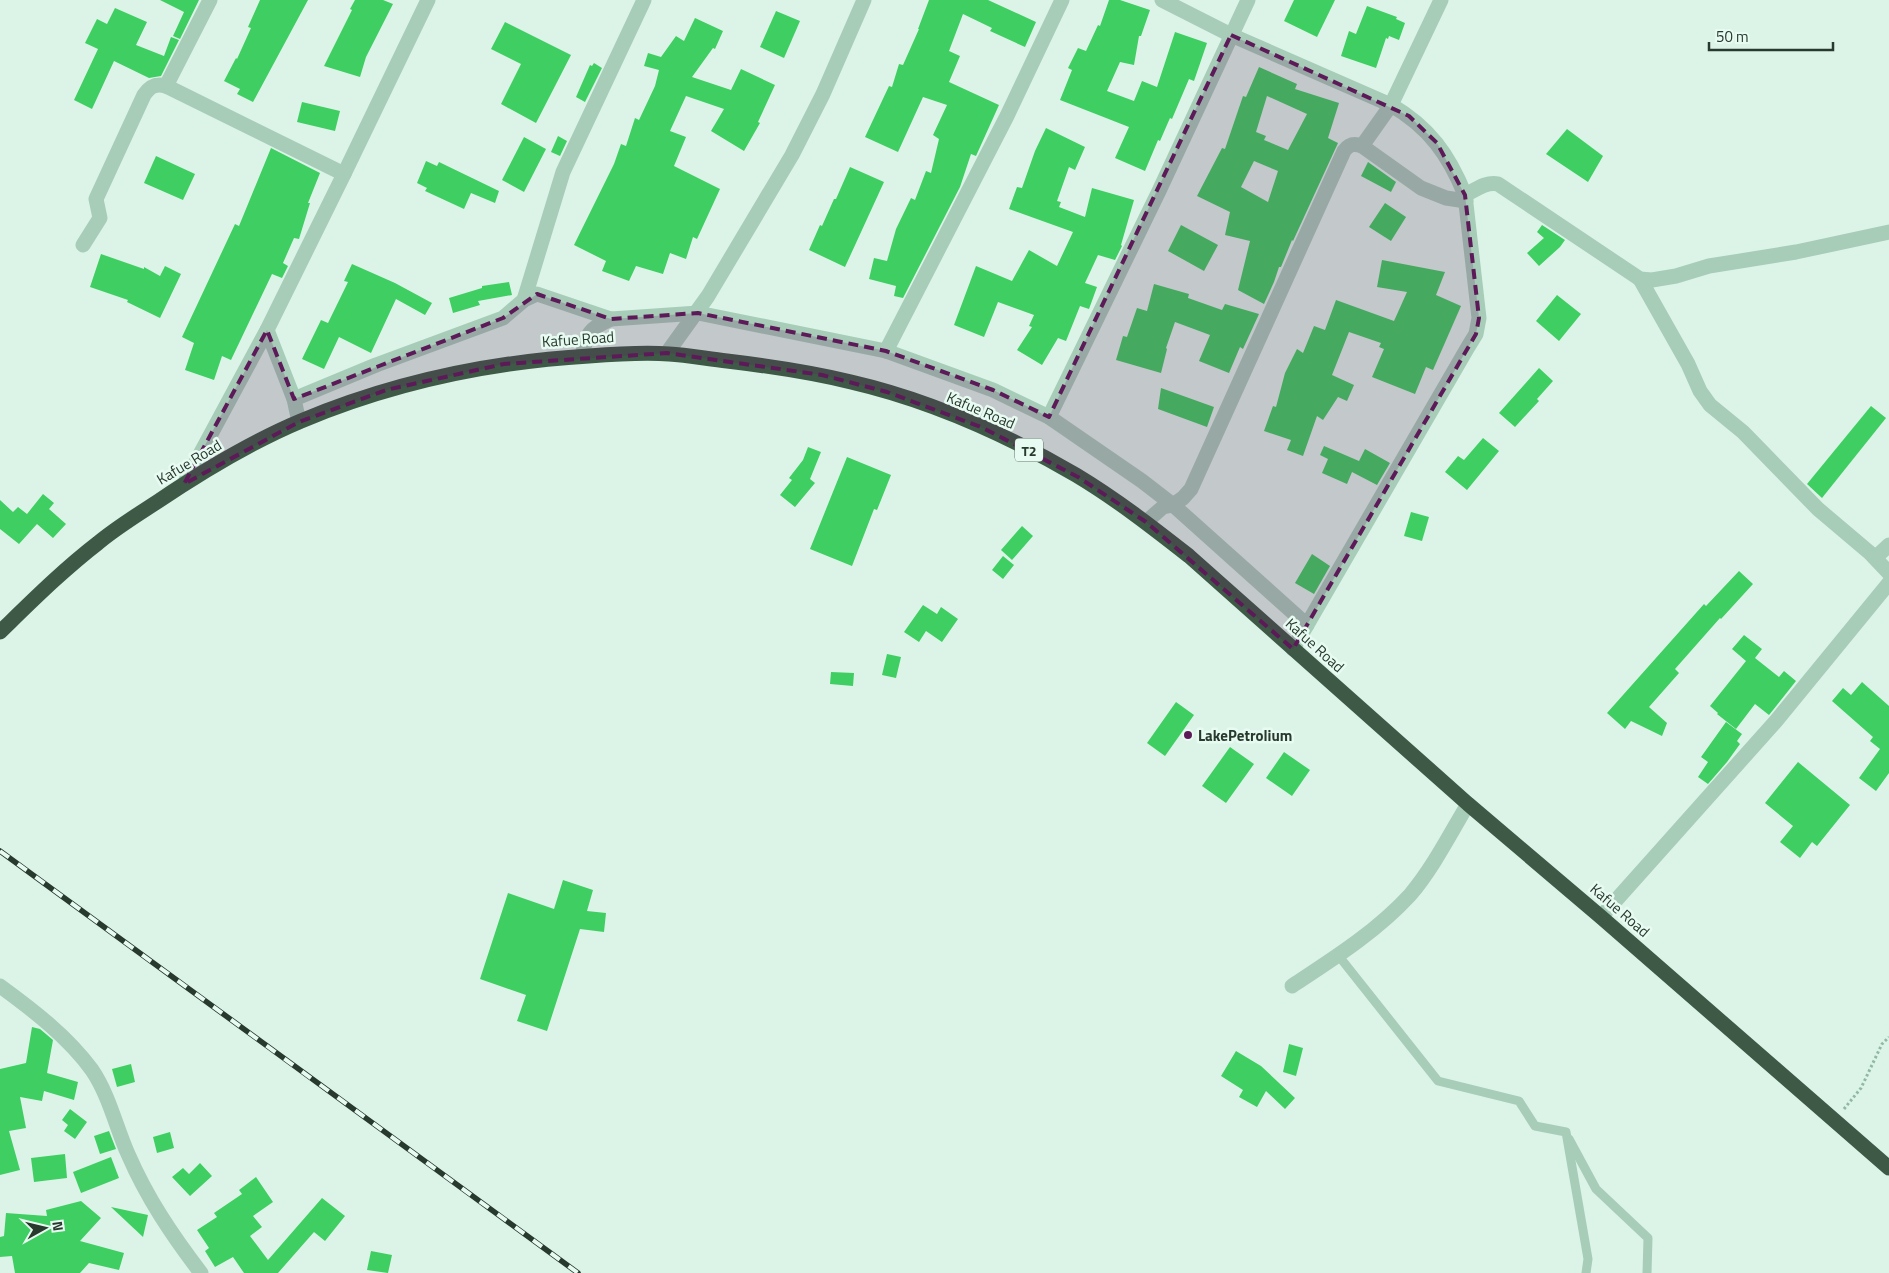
<svg xmlns="http://www.w3.org/2000/svg" width="1889" height="1273" font-family="'Titillium Web',sans-serif">
	<rect width="100%" height="100%" fill="#dcf4e8"/>
	<g fill="#3fce62" fill-rule="evenodd">
		<path d="M160 0H199L180 39 173 36 184 12Z"/>
		<path d="M260 0H308L253 102 237 94 240 89 224 81 236 58 237 59 251 28 248 27Z"/>
		<path d="M355 0H383L393 4 366 57 360 77 324 66 352 10 350 9Z"/>
		<path d="M929 0H988L1036 22 1025 47 990 31 992 28 963 14 949 51 960 56 949 82 999 105 976 156 971 154 960 187 903 298 894 296 896 286 869 279 874 258 887 261 896 229 911 198 915 200 926 171 931 173 939 139 933 135 947 105 923 97 898 152 865 137 889 86 892 87 899 64 903 65 919 29H918Z"/>
		<path d="M1109 0H1120L1150 10 1141 36H1139L1134 65 1120 62 1107 91 1134 101 1142 81 1157 87 1175 32 1207 43 1194 81 1189 79 1172 119 1170 118 1160 141 1158 140 1145 171 1115 158 1129 127 1060 100 1072 70 1068 68 1078 48 1086 51 1098 25 1100 26Z"/>
		<path d="M1294 0H1335L1317 37 1284 21Z"/>
		<path d="M1367 6 1397 17 1396 19 1405 23 1399 40 1389 36 1388 39 1386 38 1376 68 1341 56 1349 31 1356 34Z"/>
		<path d="M115 8 147 22 136 45 164 56 171 37 179 40 161 76 149 78 114 61 92 109 74 100 98 49 85 43 97 19 107 24Z"/>
		<path d="M776 11 800 21 784 58 760 47Z"/>
		<path d="M695 18 723 31 715 49 713 48 692 77 731 90 741 69 775 85 758 122 760 123 744 151 711 131 724 109 686 96 670 131 686 137 674 166 720 189 697 239 693 237 686 259 670 253 663 274 636 266 629 281 602 271 606 261 574 245 614 164 621 144 626 146 635 118 639 120 655 86 659 70 644 66 648 53 661 57 676 36 684 41Z"/>
		<path d="M505 22 571 55 536 123 501 104 521 64 491 49Z"/>
		<path d="M594 63 602 68 585 102 576 97 590 65 592 66Z"/>
		<path d="M1259 67 1297 84 1295 89 1339 103 1328 138 1338 143 1293 241 1292 240 1281 267H1279L1274 282 1264 304 1238 290 1250 241 1225 235 1230 212 1197 196 1222 148 1225 149 1243 96 1246 97ZM1267 96 1307 114 1288 150 1264 140 1266 136 1256 132ZM1254 161 1278 171 1268 202 1241 187Z"/>
		<path d="M302 102 340 111 335 131 297 122Z"/>
		<path d="M1046 128 1085 147 1075 170 1069 167 1057 201 1061 202 1059 207 1085 217 1092 188 1134 200 1121 245 1122 246 1115 260 1098 255 1085 283 1097 287 1089 309 1080 306 1066 341 1058 338 1042 365 1017 350 1032 327 1029 326 1034 315 998 302 984 337 954 325 976 266 1012 281 1029 250 1057 266 1073 232 1009 209 1017 187 1022 188 1035 151Z"/>
		<path d="M1567 129 1603 156 1588 182 1546 154Z"/>
		<path d="M558 136 567 141 560 156 551 152Z"/>
		<path d="M524 137 546 149 524 192 502 180Z"/>
		<path d="M271 148 320 173 308 203H310L299 239 294 238 283 263 288 266 282 278 272 274 231 360 222 356 214 380 185 370 194 343 182 337 235 224 239 226Z"/>
		<path d="M156 156 195 174 183 200 144 183Z"/>
		<path d="M426 161 437 166 439 162 499 191 495 203 471 193 464 209 425 191 427 188 417 183Z"/>
		<path d="M1368 162 1396 182 1391 192 1361 176Z"/>
		<path d="M850 167 884 182 845 267 809 250 820 225 822 226 834 199H836Z"/>
		<path d="M1385 203 1406 217 1391 241 1369 227Z"/>
		<path d="M1181 225 1218 245 1204 271 1168 251Z"/>
		<path d="M1542 225 1565 240 1560 247 1539 266 1527 253 1544 238 1537 232Z"/>
		<path d="M101 254 144 269V267L160 276 165 266 181 274 160 318 127 302 128 300 90 287Z"/>
		<path d="M1382 260 1445 272 1436 295 1461 306 1433 370 1426 367 1415 394 1372 377 1384 349 1379 347 1381 343 1349 332 1332 375 1354 385 1347 401 1338 397 1323 420 1317 416 1303 456 1287 450 1291 440 1264 431 1273 406 1276 407 1285 373 1297 349 1303 353 1314 326 1325 330 1336 300 1394 321 1407 292 1377 287Z"/>
		<path d="M352 264 395 283 432 303 425 315 396 299 371 353 339 337 324 369 302 359 321 320 328 323 348 282 344 281Z"/>
		<path d="M509 282 512 295 478 301 480 305 453 313 449 298 482 288V286Z"/>
		<path d="M1154 284 1189 294 1188 298 1222 310 1225 304 1259 314 1243 349 1240 347 1229 373 1199 361 1210 335 1175 322 1166 348 1167 349 1161 373 1116 360 1123 336 1127 337 1137 308 1147 311Z"/>
		<path d="M1557 295 1581 314 1559 341 1536 321Z"/>
		<path d="M1539 368 1553 381 1537 399 1539 401 1515 427 1499 413Z"/>
		<path d="M1161 388 1214 407 1207 427 1158 409Z"/>
		<path d="M1871 406 1886 418 1822 498 1807 484Z"/>
		<path d="M1483 438 1499 451 1467 490 1445 472 1458 456 1464 460Z"/>
		<path d="M1324 446 1359 461 1365 449 1390 463 1377 485 1352 472 1347 484 1322 473 1328 459 1320 455Z"/>
		<path d="M808 447 821 452 810 479 815 483 795 507 780 495 792 480 789 478 803 460Z"/>
		<path d="M847 457 891 475 877 510 874 509 852 566 810 549Z"/>
		<path d="M43 494 54 503 49 509 66 524 53 538 37 524 19 544 0 529V500L13 512 18 507 27 514Z"/>
		<path d="M1411 512 1429 517 1422 541 1404 536Z"/>
		<path d="M1022 526 1033 536 1012 560 1001 550Z"/>
		<path d="M1312 554 1330 566 1314 594 1295 583Z"/>
		<path d="M1003 556 1014 565 1003 579 992 570Z"/>
		<path d="M1739 571 1753 584 1721 619 1720 618 1675 669 1679 673 1649 707 1667 723 1662 736 1631 721 1625 729 1607 713 1704 604 1706 606Z"/>
		<path d="M923 605 937 614 941 607 958 619 942 642 926 631 919 642 904 632Z"/>
		<path d="M1744 635 1762 649 1755 658 1779 677 1784 671 1796 681 1769 715 1755 704 1736 729 1717 714 1718 713 1710 706 1746 661 1732 649Z"/>
		<path d="M887 654 901 657 896 678 882 675Z"/>
		<path d="M831 672 854 673 853 686 830 684Z"/>
		<path d="M1862 682 1889 706V773L1876 791 1859 778 1880 749 1870 741 1873 737 1832 701 1843 688 1851 695Z"/>
		<path d="M1176 702 1194 715 1165 756 1147 743Z"/>
		<path d="M1726 722 1742 734 1737 741 1740 744 1727 762 1708 784 1698 777 1708 762 1701 757Z"/>
		<path d="M1230 747 1254 764 1226 803 1202 786Z"/>
		<path d="M1284 752 1310 770 1292 796 1266 778Z"/>
		<path d="M1798 762 1850 805 1817 846 1812 842 1800 858 1780 842 1793 826 1765 803Z"/>
		<path d="M563 880 593 890 587 911 606 913 604 932 580 929 547 1031 517 1021 526 995 480 979 508 893 554 909Z"/>
		<path d="M32 1027 40 1029 53 1040 47 1073 78 1082 74 1100 44 1091 42 1101 20 1097 26 1128 9 1131 20 1170 0 1175V1069L26 1063Z"/>
		<path d="M1289 1044 1303 1048 1296 1076 1283 1072Z"/>
		<path d="M1236 1051 1261 1066 1295 1098 1285 1109 1266 1091 1257 1107 1239 1097 1243 1090 1221 1076Z"/>
		<path d="M131 1064 135 1082 117 1087 112 1069Z"/>
		<path d="M70 1109 87 1122 75 1139 64 1131 68 1125 62 1120Z"/>
		<path d="M109 1131 116 1149 100 1154 94 1136Z"/>
		<path d="M170 1132 174 1148 157 1153 153 1137Z"/>
		<path d="M65 1154 67 1178 34 1182 31 1158Z"/>
		<path d="M111 1157 119 1178 81 1193 73 1172Z"/>
		<path d="M200 1163 212 1176 190 1196 172 1177 183 1168 189 1174Z"/>
		<path d="M256 1177 273 1202 253 1216 262 1227 250 1236 268 1260 322 1198 345 1216 325 1241 314 1232 278 1273H244L233 1257 215 1267 205 1251 209 1248 197 1230 217 1217 214 1213 242 1194 239 1190Z"/>
		<path d="M81 1201 101 1218 80 1241 124 1253 119 1270 89 1263 80 1273H15L12 1256 0 1257V1237L4 1236 6 1213 47 1216 46 1210Z"/>
		<path d="M111 1207 148 1215 143 1237Z"/>
		<path d="M371 1251 392 1255 388 1273 367 1270Z"/>
	</g>
	<g fill="none" stroke-linecap="round" stroke-linejoin="round">
		<path stroke="#91b9a2" stroke-width="3" stroke-dasharray="2.5 2.5" stroke-linecap="butt" d="M1844 1109 1861 1088 1882 1044 1889 1037"/>
		<g stroke="#a7cdb8" stroke-width="9">
			<path d="M1338 955 1438 1081 1519 1101 1535 1126 1566 1132 1588 1259 1586 1273"/>
			<path d="M1569 1139 1596 1189 1648 1238 1647 1273"/>
		</g>
		<g stroke="#a7cdb8" stroke-width="15">
			<path d="M1162 0 1231 35 1391 105 1362 146"/>
			<path d="M166 86 210 0"/>
			<path d="M1465 195C1475 190 1487 181 1498 184L1640 279 1652 280 1676 276 1709 266 1796 252 1889 232"/>
			<path d="M83 245 100 218 96 199 144 95C150 86 156 83 166 86L344 174"/>
			<path d="M1640 279 1688 364 1700 391 1710 405 1743 432 1818 509 1870 553 1889 573"/>
			<path d="M524 300 563 172 644 0"/>
			<path d="M267 330 294 399 299 422"/>
			<path d="M886 351 1007 116 1062 0"/>
			<path d="M667 353 708 296 792 155 823 94 864 0"/>
			<path d="M582 356C586 334 590 328 611 319L698 313 886 351 993 390 1049 417 1142 481 1173 505 1307 625"/>
			<path d="M294 399 376 365 503 318 524 300 537 294 611 319"/>
			<path d="M1049 417 1159 191 1248 0"/>
			<path d="M184 484 267 330 344 174 428 0"/>
			<path d="M1146 522 1163 507 1173 505 1183 498 1191 489 1344 151C1349 144 1354 143 1362 146L1421 188 1446 198 1466 201"/>
			<path d="M1875 558 1889 545"/>
			<path d="M1293 649 1468 347 1476 334 1479 318 1465 195C1449 155 1429 127 1391 105L1441 0"/>
			<path d="M1601 917 1776 721 1889 583"/>
			<path d="M0 986C33 1010 68 1037 92 1070 109 1095 116 1127 128 1154 147 1198 172 1235 201 1273"/>
			<path d="M1292 986C1333 959 1376 932 1410 895 1433 868 1450 834 1468 804"/>
		</g>
		<path stroke="#3e5a47" stroke-width="15" d="M0 632C32 601 63 570 98 543 116 528 137 515 157 502 203 471 251 442 301 421 394 382 489 362 589 356 615 354 642 352 669 354 688 355 708 359 727 361 769 366 810 372 851 382 929 400 1007 435 1076 475 1116 499 1152 527 1189 556L1468 804 1601 917 1889 1168"/>
		<defs>
			<path id="rail" d="M0 851 578 1273"/>
		</defs>
		<use href="#rail" stroke="#28392d" stroke-width="5.5"/>
		<use href="#rail" stroke="#e8fbf2" stroke-width="4" stroke-dasharray="11" stroke-linecap="butt"/>
	</g>
	<path fill="#5d1a59" fill-opacity="0.2" stroke="#5d1a59" stroke-width="4" stroke-dasharray="10 6" stroke-linejoin="round" d="M1231 35 1409 116 1437 143 1465 195 1479 318 1476 334 1293 649 1146 522 1078 477 981 427 887 392 822 375 667 353 504 364 386 390 299 422 184 484 267 330 294 399 503 318 537 294 611 319 698 313 886 351 993 390 1049 417Z"/>
	<circle fill="#5d1a59" stroke="#e8fbf2" stroke-width="2" cx="1188" cy="735" r="5"/>
	<g text-anchor="middle" dominant-baseline="central" stroke-width="5" stroke-linejoin="round" paint-order="stroke">
		<rect fill="#e8fbf2" stroke="#627368" stroke-width="1" x="1015" y="438.5" width="28" height="23" rx="4"/>
		<g font-size="14" font-weight="bold" fill="#28392d">
			<text x="1029" y="450">T2</text>
		</g>
		<g font-size="15" fill="#28392d" stroke="#e8fbf2">
			<text transform="translate(578 339) rotate(-4)">Kafue Road</text>
			<text transform="translate(981 410) rotate(23)">Kafue Road</text>
			<text transform="translate(189 462) rotate(-31)">Kafue Road</text>
			<text transform="translate(1315 645) rotate(42)">Kafue Road</text>
			<text transform="translate(1620 910) rotate(41)">Kafue Road</text>
		</g>
		<g font-size="15" font-weight="bold" fill="#28392d" stroke="#e8fbf2" text-anchor="start">
			<text x="1198" y="735">LakePetrolium</text>
		</g>
	</g>
	<g transform="translate(45 1228) rotate(82)" stroke="#e8fbf2" stroke-width="4" paint-order="stroke">
	<path d="M0-4L9 19L0 12L-9 19Z" fill="#28392d"/>
	<text y="-8" font-size="14" font-weight="bold" text-anchor="middle" fill="#28392d">N</text>
	</g>
	<path d="M1709 42v8h124v-8" fill="none" stroke="#28392d" stroke-width="2.5"/>
	<text x="1716" y="42" font-size="15" fill="#28392d" stroke="#e8fbf2" stroke-width="4" paint-order="stroke">50 m</text>
</svg>
